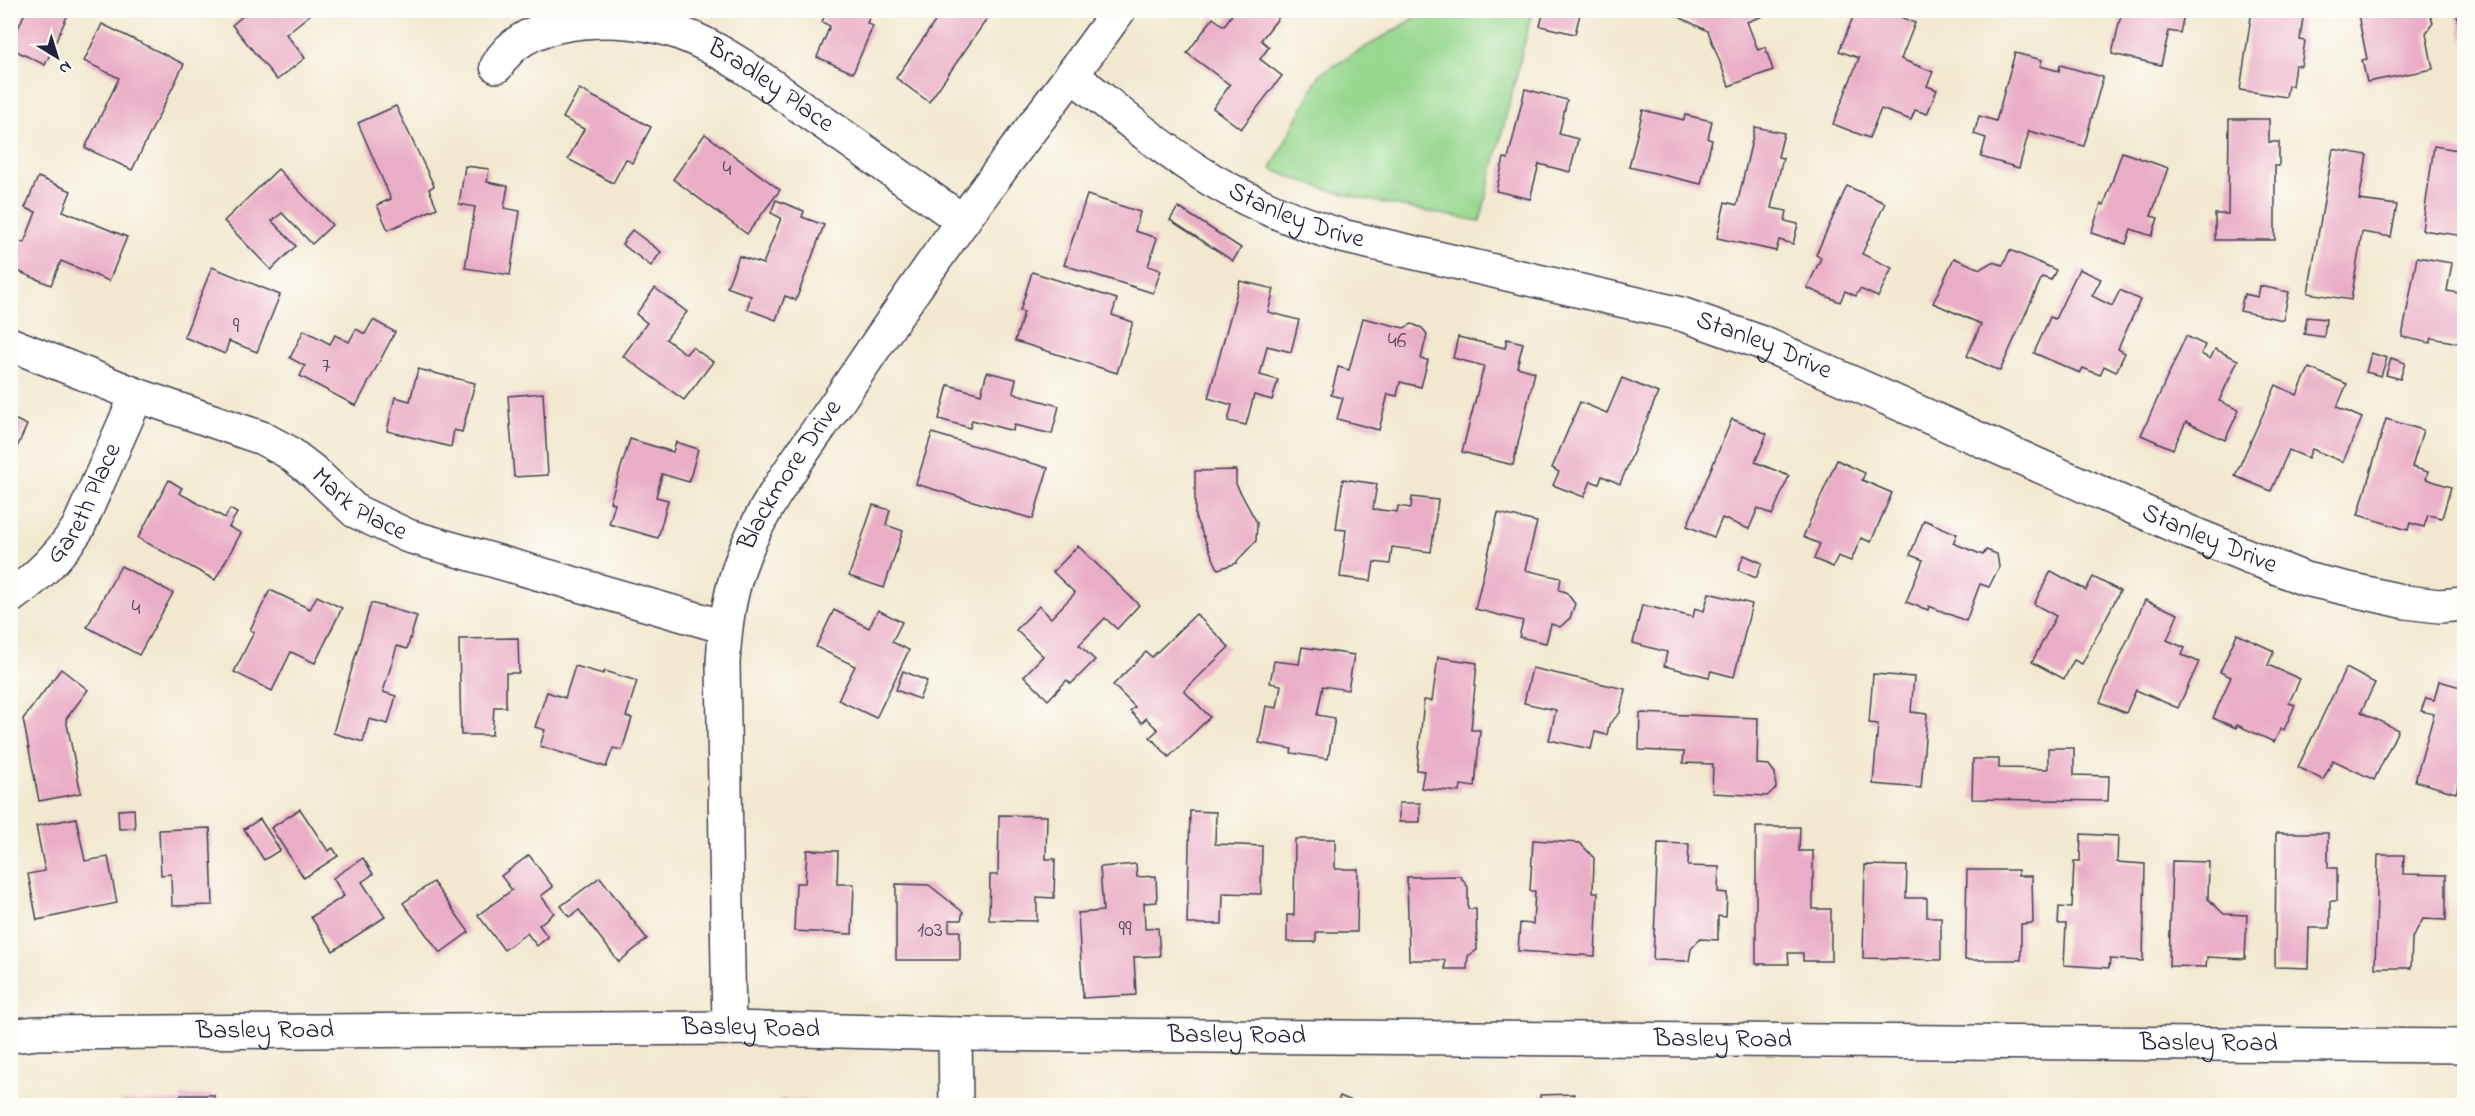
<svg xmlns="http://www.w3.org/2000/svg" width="2475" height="1116" font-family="'Indie Flower',sans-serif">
	<rect width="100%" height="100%" fill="#fdfcf7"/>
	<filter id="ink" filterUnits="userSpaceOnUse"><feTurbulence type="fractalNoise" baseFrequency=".0167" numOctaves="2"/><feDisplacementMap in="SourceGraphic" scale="12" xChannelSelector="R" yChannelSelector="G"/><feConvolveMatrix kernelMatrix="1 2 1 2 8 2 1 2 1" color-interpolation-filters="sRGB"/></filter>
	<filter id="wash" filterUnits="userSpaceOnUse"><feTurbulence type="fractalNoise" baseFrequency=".008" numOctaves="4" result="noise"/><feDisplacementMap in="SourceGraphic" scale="24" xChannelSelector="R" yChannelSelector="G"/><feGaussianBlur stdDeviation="1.35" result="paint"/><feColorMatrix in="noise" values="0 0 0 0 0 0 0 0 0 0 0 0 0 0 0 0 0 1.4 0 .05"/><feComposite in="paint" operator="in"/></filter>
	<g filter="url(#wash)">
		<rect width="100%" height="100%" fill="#f2e8cf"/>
		<path fill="#97d88f" stroke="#5c7d65" stroke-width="1.5" d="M1427 11H1521L1531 16 1480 221C1410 208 1336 198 1271 169L1320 74Z"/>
		<g id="blocks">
			<g fill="#eaadc6">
				<path d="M26 10H70L45 65 10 48Z"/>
				<path d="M250 10H310L312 13 286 34 305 58 277 80 232 25Z"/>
				<path d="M827 10H873L867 23 873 26 853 73 817 57 830 26 822 22Z"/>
				<path d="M943 10H974L987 19 929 102 896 78Z"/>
				<path d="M1235 10H1271L1279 17 1261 40 1269 47 1260 59 1282 76 1241 129 1213 108 1230 85 1187 53 1213 18 1224 26Z"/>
				<path d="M1544 10H1581L1575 34 1540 26Z"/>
				<path d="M1665 10H1761L1763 16 1747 22 1758 50 1765 47 1773 70 1729 86 1708 31Z"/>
				<path d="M1856 10H1884L1915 23 1901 59 1933 72 1927 86 1937 90 1927 114 1915 110 1911 120 1881 109 1869 138 1833 124 1859 58 1839 51Z"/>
				<path d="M2106 10H2185L2180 33 2169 31 2161 65 2112 54 2121 15Z"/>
				<path d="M2252 10H2304L2300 40 2305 41 2301 66 2295 65 2292 86 2288 85 2286 97 2240 90Z"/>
				<path d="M2357 10H2425L2429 13 2433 23 2426 33 2433 69 2367 82 2362 60 2367 59Z"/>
				<path d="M2455 10H2464V44Z"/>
				<path d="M102 24 184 64 132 170 85 148 119 78 84 61Z"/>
				<path d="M2015 53 2042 60 2040 66 2059 71 2060 65 2103 77 2084 146 2029 131 2019 168 1981 157 1986 138 1974 134 1979 116 1996 121Z"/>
				<path d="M579 89 651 127 632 163 626 159 613 183 568 159 584 129 563 118Z"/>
				<path d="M1525 89 1567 100 1559 134 1578 139 1570 172 1539 164 1530 199 1496 191 1504 158 1508 159Z"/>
				<path d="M396 106 434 186 429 189 437 208 388 230 377 205 391 199 358 123Z"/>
				<path d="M1643 110 1684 120 1685 115 1712 121 1708 139 1712 140 1701 184 1629 167Z"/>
				<path d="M2229 119H2269V142H2279V166H2275V240H2215V214H2228Z"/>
				<path d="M1755 127 1784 133 1778 157 1783 158 1771 208 1787 211 1785 221 1798 224 1793 244 1779 240 1776 251 1717 238 1725 202 1737 205Z"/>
				<path d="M705 134 780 190 747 234 673 179Z"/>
				<path d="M2434 146 2464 151V236L2422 230Z"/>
				<path d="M2333 149 2367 155 2359 200 2397 205 2391 237 2362 232 2351 300 2308 293Z"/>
				<path d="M2122 152 2168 168 2151 216 2158 218 2152 236 2131 229 2126 244 2091 233 2101 204 2104 205Z"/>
				<path d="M465 166 489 169 487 182 508 186 504 208 520 211 510 275 465 268 475 207 459 204Z"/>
				<path d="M278 169 332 225 312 244 282 213 272 221 296 246 271 270 224 221Z"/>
				<path d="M38 177 71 191 63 211 127 237 109 281 61 261 51 285 10 268V245L13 239 24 243 36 212 25 208Z"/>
				<path d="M1847 186 1885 203 1862 254 1892 268 1878 297 1860 289 1856 296 1845 291 1840 302 1807 288 1821 258 1816 255Z"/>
				<path d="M1087 195 1140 212 1135 231 1157 238 1148 266 1161 270 1153 293 1064 265Z"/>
				<path d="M776 200 804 211 802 217 824 225 796 300 785 296 776 320 747 309 751 296 727 287 739 256 763 264 781 218 771 213Z"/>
				<path d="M1178 207 1241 248 1233 261 1170 220Z"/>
				<path d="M632 230 661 252 651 266 622 244Z"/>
				<path d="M2010 250 2056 270 2051 280 2042 277 2000 371 1967 356 1981 324 1933 303 1954 258 1980 269 1992 262 2003 265Z"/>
				<path d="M2417 257 2452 263 2447 291 2464 294V344L2432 338 2430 343 2402 337Z"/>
				<path d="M212 267 280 295 257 352 229 341 225 354 184 337Z"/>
				<path d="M2079 269 2101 279 2092 296 2112 306 2120 290 2140 300 2118 349 2125 353 2116 372 2104 366 2100 375 2083 368 2080 373 2034 353 2050 317 2055 319Z"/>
				<path d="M1032 272 1117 299 1112 315 1133 322 1117 373 1015 341 1024 312 1020 311Z"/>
				<path d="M1240 281 1274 289 1268 312 1299 320 1291 352 1267 346 1260 375 1278 380 1272 400 1254 395 1246 425 1228 421 1232 405 1208 398Z"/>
				<path d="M2260 286 2289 292 2283 320 2240 311 2244 294 2258 297Z"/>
				<path d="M655 288 687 312 666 339 686 354 692 347 713 362 684 400 623 356 647 323 636 314Z"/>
				<path d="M2307 317 2326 319 2324 337 2304 334Z"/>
				<path d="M1363 318 1404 328 1412 324 1422 328 1427 334 1421 359 1428 360 1421 387 1400 382 1397 396 1388 394 1379 430 1337 419 1343 398 1331 395 1338 367 1349 370Z"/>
				<path d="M373 320 395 332 356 406 300 376 305 366 290 358 304 330 330 344 335 335 349 342 356 329 365 334Z"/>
				<path d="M2186 336 2205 345 2201 354 2210 359 2215 349 2238 360 2219 401 2239 410 2225 440 2186 422 2173 449 2141 435Z"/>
				<path d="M1458 337 1505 348 1507 339 1523 343 1517 367 1535 372 1513 465 1462 452 1484 366 1453 358Z"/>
				<path d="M2371 353 2387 358 2381 376 2366 372Z"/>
				<path d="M2391 358 2405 363 2400 379 2386 375Z"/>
				<path d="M2309 368 2347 384 2337 407 2362 418 2343 462 2312 449 2308 458 2289 450 2271 491 2235 476 2276 385 2297 395Z"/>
				<path d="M418 369 475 383 462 432 454 430 451 447 387 431 395 397 410 401Z"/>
				<path d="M987 372 1016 379 1013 393 1059 406 1052 434 1014 425 1013 431 972 420 970 428 939 419 948 385 981 394Z"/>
				<path d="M1622 378 1658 393 1620 484 1602 476 1599 484 1591 481 1584 497 1553 485 1559 472 1552 468 1580 402 1607 413Z"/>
				<path d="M543 393 548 475 514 477 508 396Z"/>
				<path d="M10 417 27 425 10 463Z"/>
				<path d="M1732 419 1767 434 1755 462 1789 476 1772 515 1758 508 1749 529 1722 518 1714 537 1687 526Z"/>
				<path d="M2386 419 2423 430 2412 467 2428 472 2426 479 2451 487 2442 518 2428 515 2424 527 2410 523 2408 530 2358 515Z"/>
				<path d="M932 433 1048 468 1033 519 916 484Z"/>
				<path d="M630 439 673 452 676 442 698 449 689 482 662 474 656 497 668 500 658 538 609 524 615 504 610 502Z"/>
				<path d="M1837 460 1865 473 1862 480 1892 493 1871 542 1861 538 1851 561 1838 556 1833 567 1814 559 1820 544 1803 537Z"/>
				<path d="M1236 470V484L1257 523 1256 541 1237 561V563L1218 569 1195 517V471Z"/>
				<path d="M1343 479 1377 484 1373 509 1397 512 1398 506 1411 508 1412 497 1438 500 1431 552 1392 547 1390 564 1374 562 1371 581 1340 577 1346 530 1336 529Z"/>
				<path d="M169 480 182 488 179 493 225 518 230 509 237 513 229 527 241 533 215 580 138 538Z"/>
				<path d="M873 505 890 510 886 525 903 531 884 588 849 576Z"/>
				<path d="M1498 513 1537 522 1525 570 1561 578 1559 590 1566 592 1575 604 1570 618 1560 627 1551 624 1546 643 1519 637 1523 621 1475 609Z"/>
				<path d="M1924 520 1957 534 1953 543 1983 555 1986 550 1997 554 1999 567 1989 587 1980 584 1966 621 1929 606 1928 610 1906 602 1923 560 1910 555Z"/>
				<path d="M1078 546 1139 605 1117 629 1105 618 1079 645 1095 660 1071 684 1067 680 1048 700 1024 676 1043 656 1016 630 1039 606 1051 618 1075 593 1053 572Z"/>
				<path d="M1744 555 1762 563 1756 578 1738 570Z"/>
				<path d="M121 566 173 593 139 655 87 627Z"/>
				<path d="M2051 571 2086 590 2093 577 2120 591 2082 664 2074 660 2064 679 2032 662 2056 616 2034 604Z"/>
				<path d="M270 590 310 609 317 596 342 608 315 663 291 652 272 691 234 672 254 632 250 630Z"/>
				<path d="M1709 593 1752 604 1734 677 1711 671 1709 677 1664 666 1667 652 1633 643 1642 605 1693 617 1695 608 1704 611Z"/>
				<path d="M2145 600 2178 614 2167 640 2185 648 2182 655 2199 662 2178 708 2136 690 2126 713 2100 702Z"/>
				<path d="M371 603 417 616 407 649 397 646 383 692 396 696 388 724 369 719 363 742 333 733Z"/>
				<path d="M834 610 869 628 878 610 902 622 892 642 909 650 876 718 838 700 855 666 816 647Z"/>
				<path d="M1196 614 1229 647 1184 691 1210 717 1169 757 1150 737 1158 730 1146 718 1142 723 1130 711 1135 707 1113 685 1146 652 1152 657Z"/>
				<path d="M2237 634 2274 651 2268 665 2300 679 2289 703 2295 705 2284 730 2281 728 2274 742 2237 725 2236 728 2213 718 2231 677 2220 672Z"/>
				<path d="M518 638 519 673H506V707H494L492 735H461L459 639Z"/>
				<path d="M1302 647 1354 655 1348 690 1323 686 1317 715 1335 718 1328 759 1291 753 1292 749 1259 743 1266 706 1277 708 1281 685 1270 683 1274 661 1299 664Z"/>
				<path d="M1438 657 1477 663 1471 730H1480L1475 787 1461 785 1460 792 1421 788 1424 771 1417 770 1424 700 1432 701Z"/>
				<path d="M575 666 603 674 605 671 637 681 626 717 632 718 622 750 613 748 606 767 540 746 545 730 535 727 547 692 565 698Z"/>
				<path d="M1532 668 1625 689 1620 713 1609 724 1607 735 1595 732 1591 749 1549 740 1556 710 1524 703Z"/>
				<path d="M2346 668 2375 683 2361 712 2398 730 2374 780 2333 760 2323 780 2298 767Z"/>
				<path d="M61 669 88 690 66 719 81 793 39 801 23 719Z"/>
				<path d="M903 671 927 681 919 699 896 690Z"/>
				<path d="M1873 674 1914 677 1911 712 1927 714 1921 788 1873 784 1878 724 1869 723Z"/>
				<path d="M2439 681 2464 688V763L2456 793 2415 781 2434 714 2421 711 2426 698 2434 700Z"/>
				<path d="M1640 713 1758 718 1757 764 1769 765 1775 773 1776 788 1767 796 1712 793 1713 764 1683 763 1684 752 1639 750Z"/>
				<path d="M2048 748H2074V775L2109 776 2108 801 1972 799 1973 759H1999V768L2048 769Z"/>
				<rect x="1399" y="803" width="21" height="19"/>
				<path d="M134 809 135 828 119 829 118 810Z"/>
				<path d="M300 809 328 851 333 848 338 856 304 878 271 828Z"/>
				<path d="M1190 811 1216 812 1215 844 1262 846 1261 894 1223 893 1222 924H1187Z"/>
				<path d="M999 815 1047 816 1046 859H1055L1054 898 1037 897V921L989 920 990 875H998Z"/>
				<path d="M76 818 85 861 108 857 117 903 37 920 28 874 45 871 36 826Z"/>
				<path d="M260 819 280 850 264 860 244 829Z"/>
				<path d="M1756 827H1800L1799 851H1813V909H1831V961H1803V953H1788L1789 964H1756Z"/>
				<path d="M210 828 213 905 172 906 171 874 161 875 159 830Z"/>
				<path d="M2276 833H2328V868H2337V901H2330V928H2309L2308 968 2275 967Z"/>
				<path d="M2081 834 2118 836 2117 862 2145 864 2143 961 2110 959 2109 968 2064 965 2066 924H2058L2059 907 2072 908 2074 861H2080Z"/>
				<path d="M1295 839H1335V869H1358L1357 932H1316V942H1287V915H1294Z"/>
				<path d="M1533 840 1580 843 1594 858 1593 892H1598L1595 956 1518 951 1520 923 1533 924 1535 891H1530Z"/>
				<path d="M1658 843 1689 844 1688 866 1719 867 1718 892 1727 893 1726 917 1718 916V940L1700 939 1691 949 1689 961 1653 960Z"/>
				<path d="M807 850 838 851 837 884H854L852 934 794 931 796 883H805Z"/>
				<path d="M529 855 553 887 541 896 554 913 539 925 548 937 537 946 527 933 504 950 478 915 512 890 501 876Z"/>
				<path d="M2378 855H2404L2403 874 2446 875V920L2423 919 2412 938 2411 968H2375Z"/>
				<path d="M363 858 373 874 362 882 385 917 333 951 311 917 344 896 333 878Z"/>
				<path d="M2172 861 2209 862 2208 899 2224 914 2247 915 2245 959 2207 957 2206 967 2169 966Z"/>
				<path d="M1136 864 1137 877 1156 876 1157 902 1144 903 1145 929 1158 928 1160 956 1134 957 1136 995 1083 998 1078 913 1103 911 1100 867Z"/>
				<path d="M1865 865 1907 866 1906 898H1927V917H1941V960L1863 958Z"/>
				<path d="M1967 870H2018V876H2032L2033 923 2021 924V960H1965Z"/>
				<path d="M1460 876 1468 887V909H1476L1477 950 1468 956 1467 969H1445V960H1409L1407 877Z"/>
				<path d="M600 877 647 939 619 962 579 910 569 917 561 906Z"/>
				<path d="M433 882 469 932 440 953 403 903Z"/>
				<path d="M896 884 929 885 963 912 961 920H949V931H960V960H896Z"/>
				<path d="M1574 1094 1575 1106H1540V1095Z"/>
				<path d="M181 1095H214V1106H121V1101H181Z"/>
				<path d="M1340 1096 1362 1105V1106H1336Z"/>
				<path d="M779 1099 822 1101V1106H779Z"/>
			</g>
		</g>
	</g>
	<g filter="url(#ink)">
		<use href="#blocks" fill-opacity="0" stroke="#414051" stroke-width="1.5"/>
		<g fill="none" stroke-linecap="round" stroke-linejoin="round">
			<defs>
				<g id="minor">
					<path id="s1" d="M497 66C511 41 535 30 563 25 604 17 654 21 692 38 735 57 773 87 811 114 862 149 912 185 963 221"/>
					<path id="s2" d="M1073 76C1118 111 1162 150 1212 180 1253 204 1297 222 1342 236L1681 314 1760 342 2191 533 2305 579 2406 602 2439 606 2464 604"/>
					<path id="s3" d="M10 344 137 395 262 438 288 452 314 472 355 511 408 536 725 627"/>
					<path id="s4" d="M10 597C37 578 60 555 78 528L137 395"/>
					<path id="s5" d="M729 1028 723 663C725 624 730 588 745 552 767 497 810 443 843 394 882 336 921 279 962 222 1013 151 1068 82 1119 10"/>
					<path d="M955 1034 956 1106"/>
					<path id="s6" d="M10 1036 37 1033 729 1028 955 1034 2464 1046"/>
				</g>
			</defs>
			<use href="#minor" stroke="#414051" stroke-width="36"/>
			<use href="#minor" stroke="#fff" stroke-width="33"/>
		</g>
	</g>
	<g text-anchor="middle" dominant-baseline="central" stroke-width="4.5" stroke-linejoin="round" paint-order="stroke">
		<g font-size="22" fill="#54455e">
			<text x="727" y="170">4</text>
			<text x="236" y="327">9</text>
			<text x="1397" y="342">46</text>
			<text x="326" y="367">7</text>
			<text x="136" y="609">4</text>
			<text x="1125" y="930">99</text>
			<text x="930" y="931">103</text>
		</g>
		<g font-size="26" fill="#22223b" stroke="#fdfcf7">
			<text stroke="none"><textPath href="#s1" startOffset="304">Bradley Place</textPath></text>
			<text stroke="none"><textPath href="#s2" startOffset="266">Stanley Drive</textPath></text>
			<text stroke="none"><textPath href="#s2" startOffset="752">Stanley Drive</textPath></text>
			<text stroke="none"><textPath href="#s5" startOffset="568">Blackmore Drive</textPath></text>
			<text stroke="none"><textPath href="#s4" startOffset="122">Gareth Place</textPath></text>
			<text stroke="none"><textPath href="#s3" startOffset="388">Mark Place</textPath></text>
			<text stroke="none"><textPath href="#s2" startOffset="1238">Stanley Drive</textPath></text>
			<text stroke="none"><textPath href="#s6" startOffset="741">Basley Road</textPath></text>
			<text stroke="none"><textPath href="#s6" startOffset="255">Basley Road</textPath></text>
			<text stroke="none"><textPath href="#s6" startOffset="1227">Basley Road</textPath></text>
			<text stroke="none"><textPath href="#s6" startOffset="1713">Basley Road</textPath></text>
			<text stroke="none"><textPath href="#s6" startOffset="2199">Basley Road</textPath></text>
		</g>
	</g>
	<rect width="2475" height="1116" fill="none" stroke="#fdfcf7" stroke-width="36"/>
	<g transform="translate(57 57) rotate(142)" stroke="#fdfcf7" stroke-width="4.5" paint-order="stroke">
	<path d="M0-4.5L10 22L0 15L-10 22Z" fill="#22223b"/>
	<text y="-9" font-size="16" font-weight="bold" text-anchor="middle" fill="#22223b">N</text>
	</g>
</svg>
